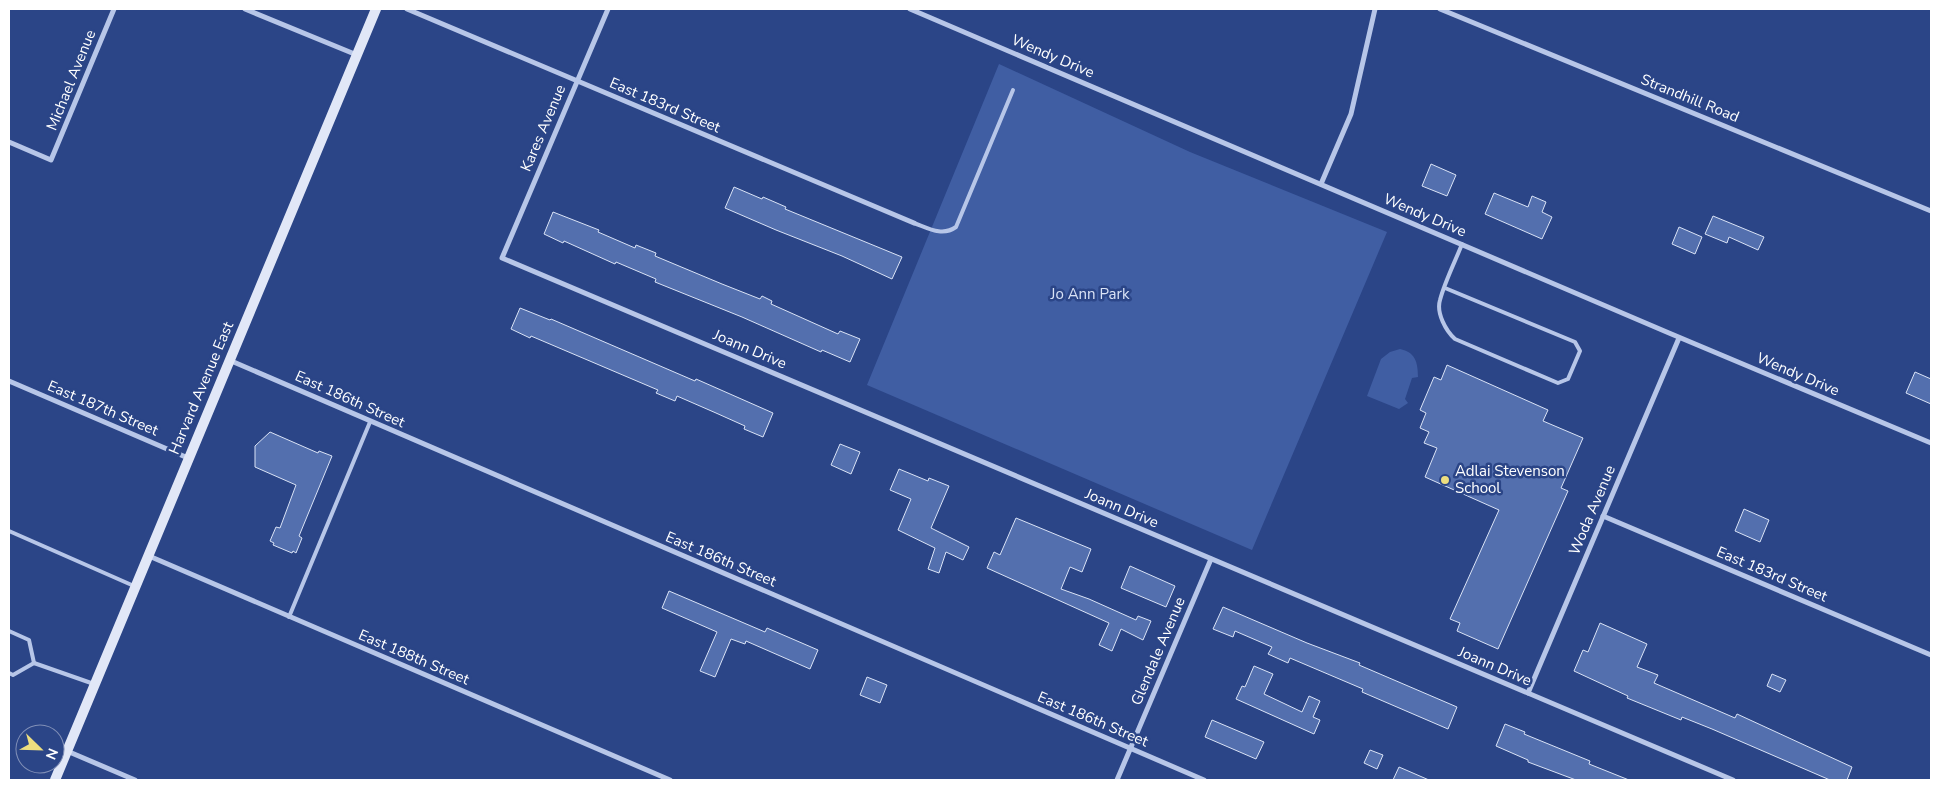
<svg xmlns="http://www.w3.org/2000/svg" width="1940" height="789" font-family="'Nunito Sans',sans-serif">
	<rect width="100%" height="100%" fill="#2b4587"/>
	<g fill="#405ea3">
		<path d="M999 64 1190 152 1387 232 1252 550 867 385Z"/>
		<path d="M1400 349C1415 352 1418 362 1418 377L1412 378 1405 399 1408 403 1399 409 1367 396 1381 359 1390 352Z"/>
	</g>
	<g fill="#536fae" stroke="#dae3f6">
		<path d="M1431 164 1456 175 1447 196 1422 186Z"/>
		<path d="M734 187 762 199 763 197 786 207 785 209 902 257 892 279 842 256 776 230 725 208Z"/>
		<path d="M1494 193 1528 207 1532 196 1546 202 1542 212 1552 217 1542 239 1485 214Z"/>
		<path d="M553 212 599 230 598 232 635 248 636 245 656 253 655 256 722 284 760 299 762 296 772 301 771 304 838 334 840 331 860 339 850 362 822 350 821 352 742 317 655 282 656 279 616 262 615 264 564 241 563 243 544 234Z"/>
		<path d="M1713 216 1764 237 1758 250 1729 237 1727 243 1705 234Z"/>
		<path d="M1679 227 1702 237 1695 254 1672 244Z"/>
		<path d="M520 308 550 320 551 319 695 381 696 379 773 413 763 437 744 429 745 426 716 413 677 396 675 401 656 393 658 390 531 336 530 338 511 329Z"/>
		<path d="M1447 365 1548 410 1543 421 1583 438 1561 488 1568 491 1498 649 1457 631 1460 623 1450 619 1499 510 1425 477 1437 448 1424 443 1429 432 1420 428 1426 413 1420 410 1434 377 1441 380Z"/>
		<path d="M1915 372 1931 379V404L1906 393Z"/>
		<path d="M270 432 318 453 319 451 332 456 299 536 302 538 296 553 293 551 292 553 273 545 274 543 270 541 276 527 280 528 296 485 255 467V446Z"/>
		<path d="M840 444 860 452 851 474 831 465Z"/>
		<path d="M899 469 928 481 929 478 949 486 931 528 969 547 963 560 946 552 939 573 928 569 935 548 898 530 911 499 890 490Z"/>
		<path d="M1744 509 1769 520 1760 542 1735 531Z"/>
		<path d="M1016 518 1091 549 1082 572 1070 567 1061 589 1089 599 1136 620 1138 616 1151 621 1143 640 1121 629 1112 651 1099 645 1109 623 987 568 994 552 1000 555Z"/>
		<path d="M1130 566 1175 586 1166 607 1121 588Z"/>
		<path d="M669 591 765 632 767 628 818 650 810 669 746 641 745 644 731 639 715 677 700 671 717 632 662 608Z"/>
		<path d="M1223 607 1307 643 1360 663 1359 665 1457 707 1448 729 1362 692 1363 689 1290 658 1288 663 1268 654 1272 647 1235 631 1233 637 1213 629Z"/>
		<path d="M1600 623 1647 644 1637 667 1658 675 1654 683 1735 718 1737 714 1852 767 1847 780H1830L1712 729 1682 717 1681 720 1627 698 1628 696 1574 671 1583 650 1588 652Z"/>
		<path d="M1254 666 1273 674 1264 694 1302 712 1309 696 1320 701 1313 717 1320 720 1314 734 1236 699 1242 686 1245 687Z"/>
		<path d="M1772 674 1786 680 1780 692 1767 686Z"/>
		<path d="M867 677 887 685 880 703 860 695Z"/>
		<path d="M1212 720 1264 742 1256 759 1205 737Z"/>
		<path d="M1505 724 1525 732 1524 734 1590 761 1589 764 1629 780H1576L1528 762V760L1496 746Z"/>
		<path d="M1370 750 1383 755 1377 769 1364 763Z"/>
		<path d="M1399 767 1429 780H1393Z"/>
	</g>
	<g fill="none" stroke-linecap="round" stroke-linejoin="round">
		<g stroke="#b7c6e8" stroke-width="4">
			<path d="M914 223C928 228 942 237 956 227L1013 90"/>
			<path d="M1445 288 1575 342 1580 351 1568 379 1558 383 1455 339C1446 331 1436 313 1440 300 1445 281 1455 262 1462 244"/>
			<path d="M9 531 134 586"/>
			<path d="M289 617 370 422"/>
			<path d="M9 631 29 640 34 663"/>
			<path d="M9 673 13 675 34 663 94 684"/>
		</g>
		<g stroke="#b7c6e8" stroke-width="5">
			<path d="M245 9 357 55"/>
			<path d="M407 9 914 223"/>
			<path d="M608 9 502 258 1733 780"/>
			<path d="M910 9 1669 333 1931 443"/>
			<path d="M1440 9 1931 211"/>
			<path d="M9 142 51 160 114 9"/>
			<path d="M1321 184 1351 114 1375 9"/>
			<path d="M229 360 1204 780"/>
			<path d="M9 381 188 458"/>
			<path d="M1603 516 1931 655"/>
			<path d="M149 556 670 780"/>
			<path d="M1528 693 1679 338"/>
			<path d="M67 751 135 780"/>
			<path d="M1117 780 1211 559"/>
		</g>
		<path stroke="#e1e7f7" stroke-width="10" d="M55 780 376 9"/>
	</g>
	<circle fill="#edde7f" stroke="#2b4587" stroke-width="2" cx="1445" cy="480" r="5"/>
	<g text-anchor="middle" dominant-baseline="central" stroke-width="5" stroke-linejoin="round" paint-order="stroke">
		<g font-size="15" fill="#fff" stroke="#2b4587">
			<text transform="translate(1053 56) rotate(23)">Wendy Drive</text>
			<text transform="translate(71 80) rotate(-68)">Michael Avenue</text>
			<text transform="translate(1690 98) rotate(22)">Strandhill Road</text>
			<text transform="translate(665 105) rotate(23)">East 183rd Street</text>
			<text transform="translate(543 128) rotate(-67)">Kares Avenue</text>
			<text transform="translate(1425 215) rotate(23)">Wendy Drive</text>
			<text transform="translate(750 349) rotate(23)">Joann Drive</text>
			<text transform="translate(1798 374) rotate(23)">Wendy Drive</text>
			<text transform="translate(201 388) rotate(-67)">Harvard Avenue East</text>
			<text transform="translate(350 399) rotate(24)">East 186th Street</text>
			<text transform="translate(103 408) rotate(23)">East 187th Street</text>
			<text transform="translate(1122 508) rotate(23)">Joann Drive</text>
			<text transform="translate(1592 510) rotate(-67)">Woda Avenue</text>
			<text transform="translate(721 559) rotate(23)">East 186th Street</text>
			<text transform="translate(1772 574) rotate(23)">East 183rd Street</text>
			<text transform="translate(1158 651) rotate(-67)">Glendale Avenue</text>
			<text transform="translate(414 657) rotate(23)">East 188th Street</text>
			<text transform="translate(1495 666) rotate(23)">Joann Drive</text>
			<text transform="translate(1093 719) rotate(23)">East 186th Street</text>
		</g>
		<g font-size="15" fill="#dae3f6" stroke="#2b4587">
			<text x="1090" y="294">Jo Ann Park</text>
		</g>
		<g font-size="15" fill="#fff" stroke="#2b4587" text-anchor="start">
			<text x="1455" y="471">Adlai Stevenson<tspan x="1455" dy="17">School</tspan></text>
		</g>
	</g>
	<rect width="1940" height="789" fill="none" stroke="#ffffff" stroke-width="20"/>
	<g transform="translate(40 749) rotate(113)"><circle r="24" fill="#2b4587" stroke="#808fb7"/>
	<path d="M0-4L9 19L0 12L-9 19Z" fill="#edde7f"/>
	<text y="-8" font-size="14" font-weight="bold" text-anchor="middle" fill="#ffffff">N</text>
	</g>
</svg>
